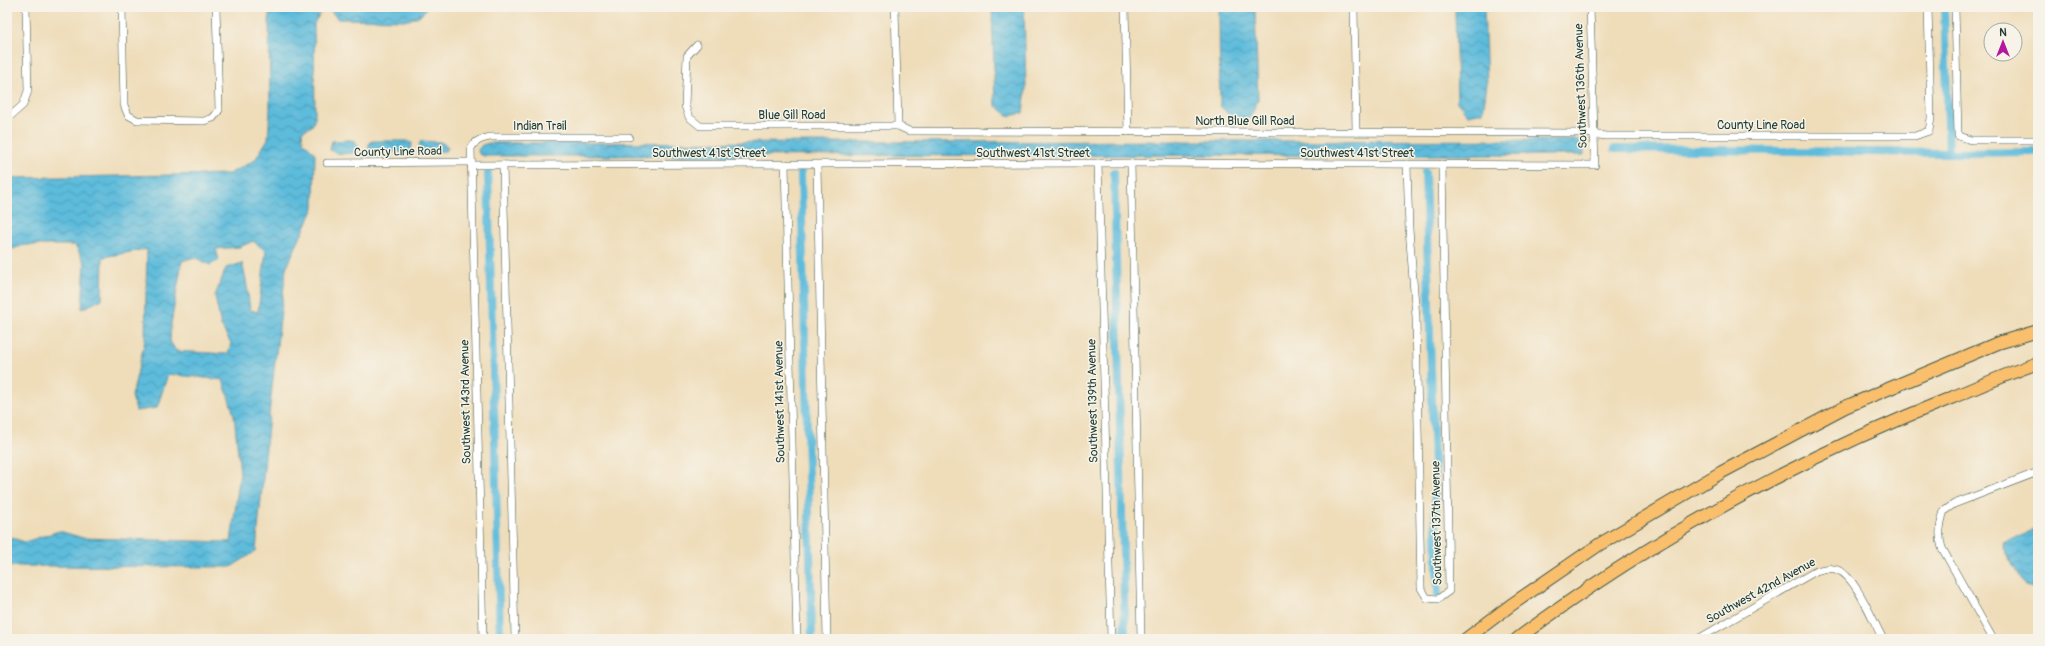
<svg xmlns="http://www.w3.org/2000/svg" width="2045" height="646" font-family="Pangolin,sans-serif">
	<defs>
		<pattern id="water-waves" width="16" height="10" patternUnits="userSpaceOnUse"><rect width="16" height="10" fill="#5dbbdb"/><path d="M0 5q4-4 8 0t8 0" fill="none" stroke="#4c99b2"/></pattern>
	</defs>
	<rect width="100%" height="100%" fill="#f7f3e8"/>
	<filter id="ink" filterUnits="userSpaceOnUse"><feTurbulence type="fractalNoise" baseFrequency=".025" numOctaves="2"/><feDisplacementMap in="SourceGraphic" scale="8" xChannelSelector="R" yChannelSelector="G"/><feConvolveMatrix kernelMatrix="1 2 1 2 8 2 1 2 1" color-interpolation-filters="sRGB"/></filter>
	<filter id="wash" filterUnits="userSpaceOnUse"><feTurbulence type="fractalNoise" baseFrequency=".012" numOctaves="4" result="noise"/><feDisplacementMap in="SourceGraphic" scale="16" xChannelSelector="R" yChannelSelector="G"/><feGaussianBlur stdDeviation="0.9" result="paint"/><feColorMatrix in="noise" values="0 0 0 0 0 0 0 0 0 0 0 0 0 0 0 0 0 1.4 0 .05"/><feComposite in="paint" operator="in"/></filter>
	<g filter="url(#wash)">
		<rect width="100%" height="100%" fill="#efddba"/>
		<g fill="url(#water-waves)" stroke="#3e7c88" fill-rule="evenodd">
			<path d="M269 7H427L421 15 409 20 338 19 330 10 321 12 314 23 315 117 312 126 302 131 303 141 315 153 314 208 286 268 270 405 256 551 231 567 7 566V528L9 537 25 542 59 531 83 538 231 542 240 473 234 415 223 380 168 374 157 408 136 411 132 396 145 340 147 249 103 257 102 299 82 309 85 263 75 245H24L7 251V178L229 174 255 160 268 139 270 109ZM253 241 266 251 258 312 250 310 246 279 242 263 226 268 215 296 221 326 231 343 228 354 176 351 170 341 171 324 182 261 195 257 210 265 219 260 216 249 240 247Z"/>
			<path d="M992 7H1024L1026 88 1023 113 1009 116 995 105Z"/>
			<path d="M1219 7H1255L1258 100 1250 118H1233L1220 106Z"/>
			<path d="M1455 7H1484L1487 84 1483 112 1468 115 1457 102Z"/>
			<path d="M349 140 355 141 358 146 357 152C347 154 339 155 330 150L332 141Z"/>
			<path d="M1583 140 1584 155 484 156 479 154 478 150 482 145 489 143Z"/>
			<path d="M372 141H407L412 143 411 151 408 152 373 153 369 149V144Z"/>
			<path d="M421 141 440 142 446 145 448 149 445 151 422 152 419 145Z"/>
			<path d="M2038 528V585L2031 588 2025 585 2004 548 2003 543Z"/>
		</g>
		<g fill="none" stroke-linecap="round" stroke-linejoin="round">
			<g stroke="#5dbbdb" stroke-width="8">
				<path d="M1944 7 1949 153"/>
				<path d="M1615 149 1949 153 2038 152"/>
				<path d="M1114 172 1125 639"/>
				<path d="M1425 172 1438 594"/>
				<path d="M488 173 500 639"/>
				<path d="M801 173 812 639"/>
			</g>
		</g>
	</g>
	<g filter="url(#ink)">
		<g fill="none" stroke-linecap="round" stroke-linejoin="round">
			<defs>
				<g id="street">
					<path d="M122 7 124 105 128 115 137 120 204 121 213 118 219 110 216 7"/>
					<path d="M895 7 898 126"/>
					<path d="M1125 7 1128 132"/>
					<path d="M1354 7 1356 132"/>
					<path d="M1955 7 1958 136 1971 140H2038"/>
					<path d="M697 45 687 56 685 106 689 117 700 126H898L909 131 1584 133 1606 136H1915L1929 131 1931 118 1928 7"/>
					<path d="M7 119 23 105 28 91 26 7"/>
					<path d="M327 163 471 162"/>
					<path d="M1098 163 1111 639"/>
					<path d="M1131 163 1141 639"/>
					<path d="M785 164 797 639"/>
					<path d="M1407 164 1409 229 1416 317 1421 588 1427 598 1438 599 1449 591 1442 164"/>
					<path d="M471 165 1131 163 1595 165 1590 7"/>
					<path d="M503 165 515 639"/>
					<path d="M817 165 827 639"/>
					<path d="M483 639 471 148C476 140 481 139 490 137H629"/>
					<path d="M1698 639 1816 571C1823 569 1830 567 1838 570 1856 577 1873 621 1883 639"/>
					<path d="M1993 639 1942 548C1938 535 1940 524 1944 511L1954 504 2038 472"/>
				</g>
				<g id="highway">
					<path d="M1466 639 1511 605 1600 544 1722 472 1845 407 1998 343 2038 331"/>
					<path d="M1517 639C1650 540 1797 459 1951 398 1980 386 2009 373 2038 363"/>
				</g>
			</defs>
			<use href="#street" stroke="#3e5548" stroke-width="8"/>
			<use href="#highway" stroke="#3e5548" stroke-width="14"/>
			<use href="#street" stroke="#fff" stroke-width="7"/>
			<use href="#highway" stroke="#f9bf6d" stroke-width="12"/>
		</g>
	</g>
	<g text-anchor="middle" dominant-baseline="central" stroke-width="3" stroke-linejoin="round" paint-order="stroke">
		<g font-size="12" fill="#1f3d34" stroke="#f7f3e8">
			<text transform="translate(1581 86) rotate(-92)">Southwest 136th Avenue</text>
			<text x="792" y="115">Blue Gill Road</text>
			<text x="1245" y="121">North Blue Gill Road</text>
			<text x="1761" y="125">County Line Road</text>
			<text x="540" y="126">Indian Trail</text>
			<text transform="translate(398 152) rotate(-1)">County Line Road</text>
			<text x="709" y="153">Southwest 41st Street</text>
			<text x="1033" y="153">Southwest 41st Street</text>
			<text x="1357" y="153">Southwest 41st Street</text>
			<text transform="translate(1093 401) rotate(-91)">Southwest 139th Avenue</text>
			<text transform="translate(466 402) rotate(-91)">Southwest 143rd Avenue</text>
			<text transform="translate(780 402) rotate(-91)">Southwest 141st Avenue</text>
			<text transform="translate(1437 523) rotate(-91)">Southwest 137th Avenue</text>
			<text transform="translate(1761 591) rotate(-29)">Southwest 42nd Avenue</text>
		</g>
	</g>
	<rect width="2045" height="646" fill="none" stroke="#f7f3e8" stroke-width="24"/>
	<g transform="translate(2003 42)"><circle r="19" fill="#f7f3e8" stroke="#a1aaa0"/>
	<path d="M0-3L7 15L0 10L-7 15Z" fill="#b5179e"/>
	<text y="-6" font-size="11" font-weight="bold" text-anchor="middle" fill="#1f3d34">N</text>
	</g>
</svg>
